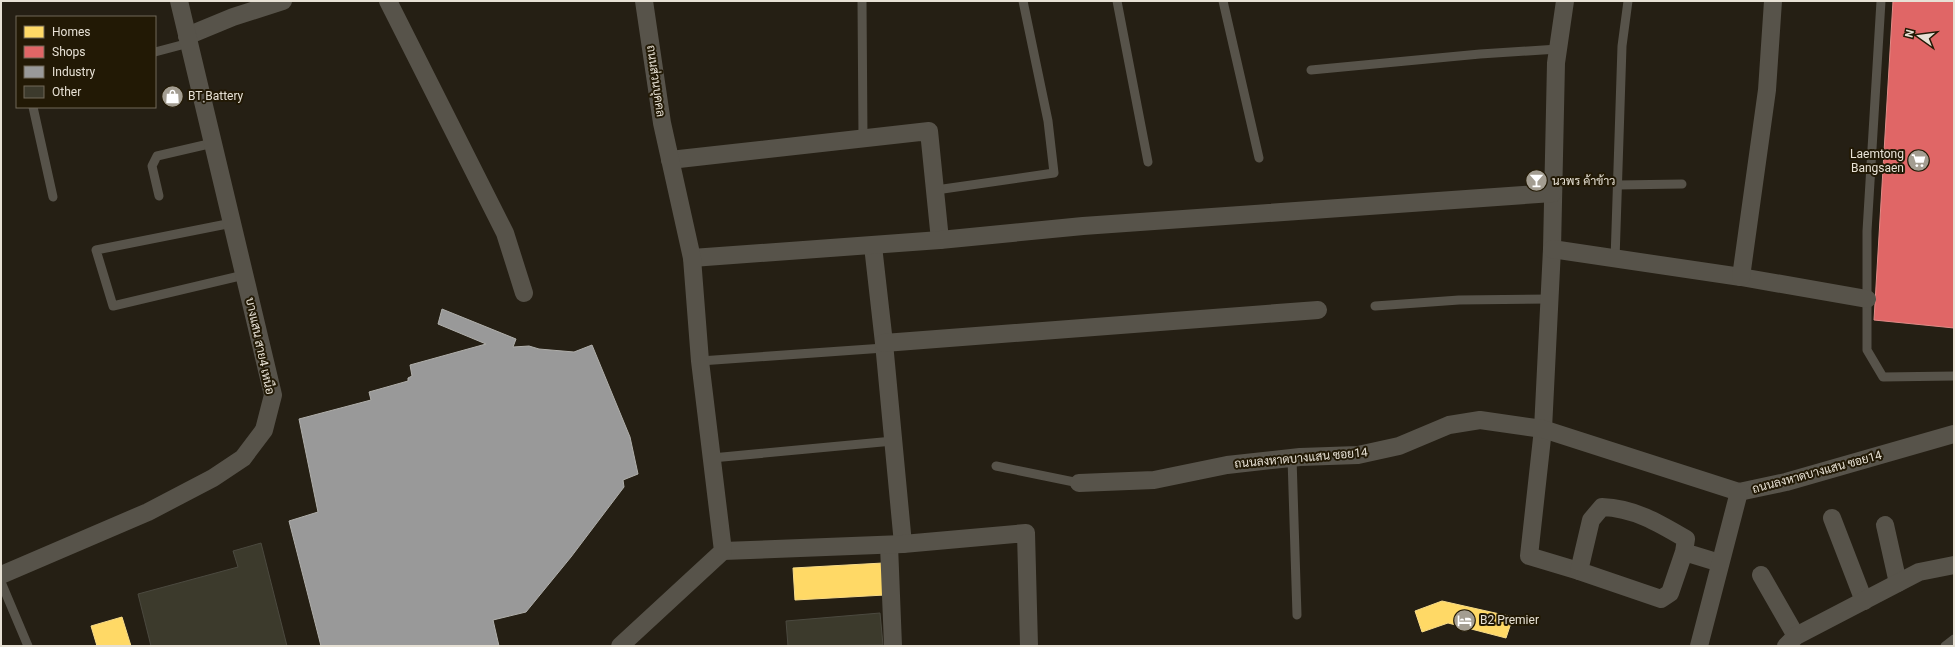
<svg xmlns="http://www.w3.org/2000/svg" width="1955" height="647" font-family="Roboto,Sarabun,sans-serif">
	<rect width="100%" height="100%" fill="#251f14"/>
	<g fill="#ffd966" stroke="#f8db87">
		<path d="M883 563 885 595 795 600 793 568Z"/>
		<path d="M1442 601 1513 617 1506 638 1448 623 1422 632 1415 611Z"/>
		<path d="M122 617 131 646H97L91 626Z"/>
	</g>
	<path fill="#e06666" stroke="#e28b87" d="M1893 1H1954V328L1874 320Z"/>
	<path fill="#999" stroke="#b0afab" d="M442 309 516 339 513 347 529 346 539 349 574 352 592 345 630 437 638 474 623 480 624 487 571 557 526 612 493 620 499 646H321L289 521 318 512 299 419 371 400 369 392 408 381V378L412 376 410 365 486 344 438 324Z"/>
	<g fill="#3c3a2c" stroke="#4b493f">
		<path d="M261 543 287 646H151L138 594 238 567 233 551Z"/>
		<path d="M880 613 883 645 788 646 786 621Z"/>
	</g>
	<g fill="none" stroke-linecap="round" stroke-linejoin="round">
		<g stroke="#57534a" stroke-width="9">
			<path d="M862 1 863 138"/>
			<path d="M1117 1 1148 162"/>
			<path d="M1223 1 1259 158"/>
			<path d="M1881 1 1867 231V350L1883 377 1954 376"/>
			<path d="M155 52 189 43"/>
			<path d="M1311 70 1480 54 1558 49"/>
			<path d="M33 107 53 197"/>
			<path d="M1618 185 1682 184"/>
			<path d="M936 190 1054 173 1048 121 1023 1"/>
			<path d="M159 196 152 166 157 156 213 143"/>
			<path d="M232 223 96 250 113 306 244 275"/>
			<path d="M1615 260 1622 46 1628 1"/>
			<path d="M1375 306 1459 300 1550 299"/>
			<path d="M700 361 884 348"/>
			<path d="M712 458 893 441"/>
			<path d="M1292 458 1297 615"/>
			<path d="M996 466 1079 483"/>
			<path d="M1 582 28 646"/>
			<path d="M1945 646 1954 639"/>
		</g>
		<g stroke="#57534a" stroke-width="18">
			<path d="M388 1 505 233 524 293"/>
			<path d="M1565 1 1556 63 1552 249 1543 429 1529 556 1579 571"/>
			<path d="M187 36 233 17 283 1"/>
			<path d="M670 160 929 131 940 240"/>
			<path d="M873 246 884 343 903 544"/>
			<path d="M1552 249 1741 277 1867 299"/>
			<path d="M692 258 940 240 1083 226 1553 193"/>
			<path d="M1741 277 1767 90 1773 1"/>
			<path d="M884 343 1318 310"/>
			<path d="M1079 483 1154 480 1227 465 1300 457 1358 455 1399 446 1449 425 1480 420 1543 429 1739 492 1786 482 1954 434"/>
			<path d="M1832 518 1864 601"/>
			<path d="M1885 525 1898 583"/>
			<path d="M889 545 893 646"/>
			<path d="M723 551 903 544 1026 533 1029 646"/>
			<path d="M1684 552 1670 593 1661 599 1579 571 1591 520 1602 507C1634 508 1659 523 1686 539L1684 552 1720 563"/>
			<path d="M1 575 148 512 213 478 243 458 264 430 273 395 179 1"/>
			<path d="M1761 575 1796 636"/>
			<path d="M620 646 723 551 700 361 692 258 662 123 644 1"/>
			<path d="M1699 646 1739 492"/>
			<path d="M1786 646 1796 636 1919 572 1954 565"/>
		</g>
	</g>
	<defs>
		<symbol id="shop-disc" viewBox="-11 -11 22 22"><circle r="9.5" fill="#a39d91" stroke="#221905"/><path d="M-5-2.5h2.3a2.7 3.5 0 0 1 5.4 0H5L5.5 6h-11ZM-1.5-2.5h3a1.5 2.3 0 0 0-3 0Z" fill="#fff"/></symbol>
		<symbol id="supermarket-disc" viewBox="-11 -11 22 22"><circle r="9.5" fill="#a39d91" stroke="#221905"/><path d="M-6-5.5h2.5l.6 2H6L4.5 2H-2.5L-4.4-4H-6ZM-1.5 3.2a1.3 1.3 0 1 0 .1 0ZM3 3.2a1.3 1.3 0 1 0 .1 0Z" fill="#fff"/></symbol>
		<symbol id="bar-disc" viewBox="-11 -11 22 22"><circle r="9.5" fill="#a39d91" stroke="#221905"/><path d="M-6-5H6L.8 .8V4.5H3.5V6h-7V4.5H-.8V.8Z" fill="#fff"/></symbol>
		<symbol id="hotel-disc" viewBox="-11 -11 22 22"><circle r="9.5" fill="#a39d91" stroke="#221905"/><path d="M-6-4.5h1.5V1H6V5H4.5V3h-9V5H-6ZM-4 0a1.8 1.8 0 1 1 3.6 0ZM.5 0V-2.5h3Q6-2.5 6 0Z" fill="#fff"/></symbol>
	</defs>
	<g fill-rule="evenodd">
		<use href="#shop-disc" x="160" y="84" width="25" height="25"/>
		<use href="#supermarket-disc" x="1906" y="148" width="25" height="25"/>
		<use href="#bar-disc" x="1524" y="168" width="25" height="25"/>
		<use href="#hotel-disc" x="1452" y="608" width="25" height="25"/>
	</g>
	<g text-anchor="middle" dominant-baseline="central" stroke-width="4" stroke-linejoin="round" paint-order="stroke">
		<g font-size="12" fill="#e7e1d5" stroke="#221905">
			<text transform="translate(656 81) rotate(82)">ถนนส่วนบุคคล</text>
			<text transform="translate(260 346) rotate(78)">บางแสน สาย4 เหนือ</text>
			<text transform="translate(1301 458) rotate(-5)">ถนนลงหาดบางแสน ซอย14</text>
			<text transform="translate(1817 472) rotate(-15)">ถนนลงหาดบางแสน ซอย14</text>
		</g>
		<g font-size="12" fill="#e7e1d5" stroke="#221905" text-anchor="start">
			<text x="188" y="96">BT ฺBattery</text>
			<text x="1904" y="154" text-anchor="end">Laemtong<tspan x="1904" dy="14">Bangsaen</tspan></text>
			<text x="1552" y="181">นวพร ค้าข้าว</text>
			<text x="1480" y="620">B2 Premier</text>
		</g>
	</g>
	<rect width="1955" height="647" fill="none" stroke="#e7e1d5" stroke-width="4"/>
	<rect x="16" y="16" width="140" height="92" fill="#221905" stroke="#716958"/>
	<rect x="24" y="26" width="20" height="12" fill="#ffd966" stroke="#716958"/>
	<text x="52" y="36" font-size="12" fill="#e7e1d5">Homes</text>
	<rect x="24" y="46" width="20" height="12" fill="#e06666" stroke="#716958"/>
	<text x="52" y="56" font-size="12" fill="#e7e1d5">Shops</text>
	<rect x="24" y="66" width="20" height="12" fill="#999999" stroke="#716958"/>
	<text x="52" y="76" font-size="12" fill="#e7e1d5">Industry</text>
	<rect x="24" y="86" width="20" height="12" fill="#3c3a2c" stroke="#716958"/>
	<text x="52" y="96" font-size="12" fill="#e7e1d5">Other</text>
	<g transform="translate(1919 36) rotate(284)" stroke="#221905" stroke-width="3" paint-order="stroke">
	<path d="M0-3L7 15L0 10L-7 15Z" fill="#e7e1d5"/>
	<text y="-6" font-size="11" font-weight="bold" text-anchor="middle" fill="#e7e1d5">N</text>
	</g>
</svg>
